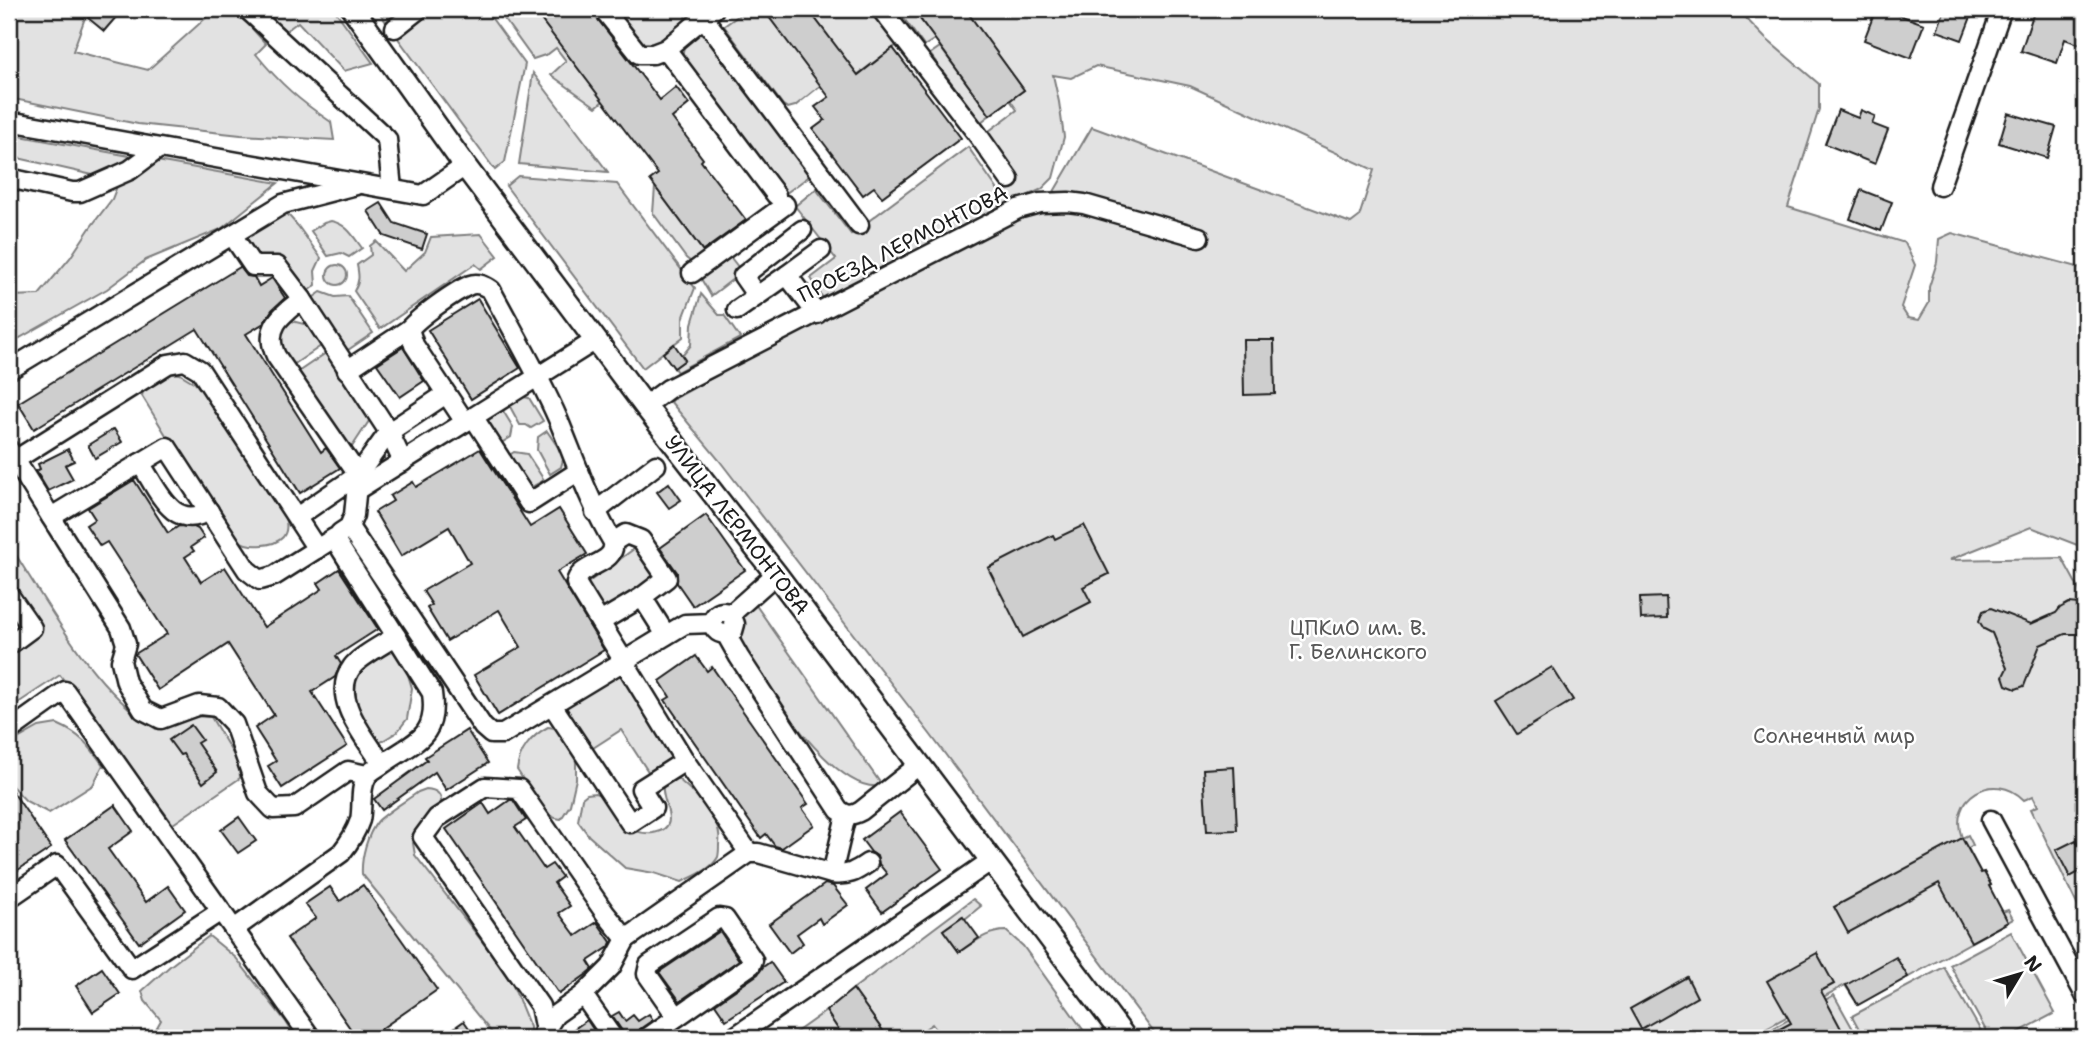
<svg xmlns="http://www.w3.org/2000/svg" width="2094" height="1047" font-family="'Shantell Sans',sans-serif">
	<rect width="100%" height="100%" fill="#fff"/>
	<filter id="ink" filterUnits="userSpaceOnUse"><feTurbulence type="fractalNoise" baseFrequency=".0143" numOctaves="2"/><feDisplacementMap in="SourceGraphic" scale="14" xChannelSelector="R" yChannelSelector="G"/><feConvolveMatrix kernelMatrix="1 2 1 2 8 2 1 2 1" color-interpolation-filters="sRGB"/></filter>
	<g filter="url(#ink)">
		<g fill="#e2e2e2" stroke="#7f7f7f" stroke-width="2">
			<path d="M9 9H90L86 15 73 51 148 70 209 15 219 11 231 10 248 24 266 44 256 54C280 84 300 101 331 122L334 140 241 135 138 124 9 98Z"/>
			<path d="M251 9H334L373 63 344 71 298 22 279 36Z"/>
			<path d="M377 9H409L388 25Z"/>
			<path d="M434 9H485L525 64 505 162 495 170 397 37Z"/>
			<path d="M497 9H506L514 19 527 9H533L603 101 596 107 551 75 566 61 556 48 548 54 533 59Z"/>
			<path d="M611 9H686C688 28 661 46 643 46Z"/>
			<path d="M748 9H763L821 85 795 106 788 108 783 105 724 26Z"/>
			<path d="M808 9H869L897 45 857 75Z"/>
			<path d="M897 9H912L935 39 924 46Z"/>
			<path d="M965 9H1730L1741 13 1765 38 1819 84V109L1788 207 1905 243 1915 265 1901 307 1908 318 1919 320 1929 303V287L1937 262 1939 239 1952 233 2085 269V548L2031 527 1949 560 2062 558 2085 600V921L2031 809 2038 806 2033 796 2024 800C1994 769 1947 798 1962 838L1968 835 1973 845 1968 848 1981 873 1984 872 1991 885 1989 886 2002 912 2008 910 2013 919 1858 1005 1845 985 1748 1038H1158L930 734 719 460 670 401 878 286 1045 207 1092 127 1351 223 1359 217 1374 170 1190 86 1096 66 1071 78 1053 75 1059 102 1064 137 1053 178 1042 189 968 223 824 300 811 278 836 259 795 206 816 189 851 234 968 147 1000 193 1019 183 985 134 1017 110 1010 100 1024 90Z"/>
			<path d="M701 30 811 175 782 196 783 190 682 58 684 46Z"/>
			<path d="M940 47 990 115 981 122 930 54Z"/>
			<path d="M533 73 608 172 519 164Z"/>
			<path d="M9 134 278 183 221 229 146 260 107 289 9 344V296L39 295 70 258 90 228 112 199 119 181 9 156Z"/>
			<path d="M518 176 617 184 695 288 683 319V337L643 368 506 186Z"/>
			<path d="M655 187 705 254 691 262 686 258 653 213Z"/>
			<path d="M283 209 298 226 321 258 315 271 316 285 302 295 258 262 238 238Z"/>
			<path d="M331 221C347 224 353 236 362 248L349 257 341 253 328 256 311 231 324 223Z"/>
			<path d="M481 234 498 256 481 269 475 264 380 329 354 291C360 282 359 275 357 265L371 255 370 246 376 241 404 271 425 252 431 237Z"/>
			<path d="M728 254 742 272 711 296 700 277Z"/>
			<circle cx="337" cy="275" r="10"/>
			<path d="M321 292 335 297 348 296 373 333 342 354 307 302Z"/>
			<path d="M701 294 719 315H724L740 338 677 372 674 368 685 360 682 356 691 345 692 324Z"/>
			<path d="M292 321 308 325 321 346 290 367 276 332 281 325Z"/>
			<path d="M326 353 371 418 348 453 295 374Z"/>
			<path d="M170 373 180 374 195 383 217 409 225 428 243 446 283 512C286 520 289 529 283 537 274 547 247 548 238 540 230 533 224 522 218 514 190 477 167 436 142 396 144 382 158 379 170 373Z"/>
			<path d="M518 396 529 398 543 421 531 428 526 425H520L508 403Z"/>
			<path d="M500 406 513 427 511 437 496 446 484 418Z"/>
			<path d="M547 431 564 456 561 467 550 474 537 450 538 437Z"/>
			<path d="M514 452 527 454 544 480 528 489 505 458Z"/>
			<path d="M9 544C50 608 92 688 156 729L171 725 190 716 211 717 239 764 240 778 173 824 60 675 9 709V654L42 631 9 583Z"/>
			<path d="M638 546 655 574 653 577 605 611 586 584Z"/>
			<path d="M753 601 881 784 879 786C831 793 756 670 732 634L737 613Z"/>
			<path d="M394 649 401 651 412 688 407 719 397 732 376 745C369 735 359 723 355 712 347 684 365 652 394 649Z"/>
			<path d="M618 667 679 758 651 776 621 730 590 750 560 705Z"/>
			<path d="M57 724C80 734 89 745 103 765L93 785 49 813 26 801 9 783V744L39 727Z"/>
			<path d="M548 727 555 728 574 751 576 762V779L570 805 561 819C539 818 529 786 517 770 519 751 531 736 548 727Z"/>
			<path d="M670 778H677C697 795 723 817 719 845 719 849 719 853 718 857 711 870 694 876 682 882L654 873 625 868 589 836 578 821 582 798 587 794 595 793 601 795C609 805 616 818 626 826 633 832 644 834 653 833 684 828 660 802 663 786 664 781 666 781 670 778Z"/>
			<path d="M426 789C437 790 442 794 441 805L413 843 415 855 509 976 530 1027V1038H496L362 874C361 858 367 834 378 821 387 812 407 800 418 792Z"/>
			<path d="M973 899 981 906 965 919 962 916 943 930 959 952C975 942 987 931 1006 931L1023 946 1089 1038H943L932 1024 912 1038H888L853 989Z"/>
			<path d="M2011 932 2055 1013 2008 1038H1990L1950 965Z"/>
			<path d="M209 936 236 958 286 1022 296 1038H233L229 1036 216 1038H144L156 1029 161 1020 145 1001 142 991 170 966Z"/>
			<path d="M1944 967 1985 1038H1864L1852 1016Z"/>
			<path d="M1834 995 1858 1038H1755Z"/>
			<path d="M826 1011 844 1038H788Z"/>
		</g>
		<g fill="#cecece" stroke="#1c1c1c" stroke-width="2">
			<path d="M96 9H123L104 31 88 18Z"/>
			<path d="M533 9H590L660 100 676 87 689 104 672 118 703 159 701 161 746 220 703 251 650 180 658 174Z"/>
			<path d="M763 9H808L858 75 893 48 961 138 882 197 874 187 863 195 813 129 825 120 815 107 829 97Z"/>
			<path d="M913 9H965L1024 90 990 115Z"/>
			<path d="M1876 9H1883L1924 24 1911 58 1864 40Z"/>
			<path d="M1945 9H1974L1962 40 1937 31Z"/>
			<path d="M2035 9H2085V34L2081 45 2065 39 2057 63 2021 51Z"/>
			<path d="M1838 110 1858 118 1861 110 1875 116 1872 124 1888 130 1875 164 1825 144Z"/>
			<path d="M2008 113 2056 127 2047 158 1999 143Z"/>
			<path d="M1861 190 1892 202 1881 231 1850 219Z"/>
			<path d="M381 203 394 223 427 234 422 249 384 236 368 211Z"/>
			<path d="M240 267 247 276 254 277 259 286 272 278 285 298 272 310 264 323 246 334 321 452 326 448 340 468 300 493 197 329 34 429 18 403Z"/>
			<path d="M478 299 520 368 471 399 428 330Z"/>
			<path d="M1243 340H1274L1275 394 1244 395Z"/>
			<path d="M674 344 685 360 674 368 663 353Z"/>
			<path d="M403 347 424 381 400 397 377 364Z"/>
			<path d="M114 429 122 442 95 458 88 445Z"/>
			<path d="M68 449 74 461 65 465 73 479 48 491 36 471 40 469 38 464Z"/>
			<path d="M480 449 530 527 559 509 587 554 557 572 604 650 498 715 474 675 521 647 499 610 447 641 427 608 432 605 423 591 470 563 449 527 401 556 375 512 393 501 390 496 413 482 416 487Z"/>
			<path d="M134 480 168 533 179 526 194 527 198 529 204 538 191 547 194 551 185 557 201 582 225 567 264 627 322 589 318 583 339 569 378 629 336 656 341 664 335 677 312 692 347 746 282 788 268 766 276 761 255 728 274 715 228 644 158 690 135 654 167 634 107 542 100 546 86 525 95 519 88 508Z"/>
			<path d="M669 483 681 500 669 508 657 492Z"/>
			<path d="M706 515 745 570 693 606 677 583V572L660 548Z"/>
			<path d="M1084 525 1109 574 1083 587 1091 602 1023 637 988 568 1053 535 1055 539Z"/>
			<path d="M1666 597 1667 618 1641 619 1640 598Z"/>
			<path d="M2069 603 2079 604 2085 608V628L2078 634H2065L2040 645 2024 686 2016 689 2006 685 2003 676 2007 668 1999 650 1992 633 1984 629 1979 621 1983 611 1991 608 2031 624 2056 613 2060 608Z"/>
			<path d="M696 656 707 671 712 667 808 804 802 808 814 825 782 848 775 846 766 834 761 838 665 700 670 697 660 681Z"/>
			<path d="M1552 667 1573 700 1517 734 1496 701Z"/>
			<path d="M191 725 202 740 197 743 217 772 203 783 183 754 180 755 169 740Z"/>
			<path d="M467 730 488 763 446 790 435 772 382 810 374 799 427 760 425 757Z"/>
			<path d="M1234 767 1237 830 1207 831 1203 769Z"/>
			<path d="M9 786 51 848 9 876Z"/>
			<path d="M510 800H513L526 820 515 827 544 869 552 864 562 877 554 883 570 906 559 913 576 936 597 922 611 942 609 947 588 961 593 969 587 974 559 994 446 829 483 803 490 814Z"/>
			<path d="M115 805 133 831 108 849 146 902 168 886 185 910 139 943 65 840Z"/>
			<path d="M900 812 942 869 882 912 866 890 887 874 879 864 877 856 871 852 862 840Z"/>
			<path d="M239 817 256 841 238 853 221 830Z"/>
			<path d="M1962 838 1981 873 1984 872 1991 885 1989 886 2008 922 1971 942 1939 883 1848 933 1834 907Z"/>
			<path d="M2076 840 2085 857V869L2070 877 2056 850Z"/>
			<path d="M825 884 833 886 848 905 822 924 819 918 797 934 803 943 790 953 769 924Z"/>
			<path d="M363 885 437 990 368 1038H357L287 938 316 918 305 904 330 887 340 901Z"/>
			<path d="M963 916 979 938 959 952 943 930Z"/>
			<path d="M720 931 739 960 680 1001 659 972Z"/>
			<path d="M1817 953 1834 984 1821 991 1846 1038H1763L1791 1023 1767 981Z"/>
			<path d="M1896 957 1908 977 1858 1005 1846 985Z"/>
			<path d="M770 962 784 982 726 1020 715 1004 758 974 763 967Z"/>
			<path d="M102 968 120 994 93 1012 76 986Z"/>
			<path d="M1687 977 1697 997 1641 1029 1630 1009Z"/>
			<path d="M853 989 888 1038H844L826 1011Z"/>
			<path d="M619 1012 625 1021 633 1015 638 1021 649 1014 653 1020 640 1029 636 1038H624L622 1031 612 1016Z"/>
			<path d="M587 1020 599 1038H561Z"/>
			<path d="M464 1021 476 1038H440Z"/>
		</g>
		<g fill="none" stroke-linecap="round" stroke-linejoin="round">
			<defs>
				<g id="minor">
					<path d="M247 9 387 139 392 189"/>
					<path d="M603 9 639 54H653L666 49"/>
					<path d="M697 9 859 225"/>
					<path d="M714 9 666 49 776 195"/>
					<path d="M881 9 978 135 1009 179"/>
					<path d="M395 28 419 9"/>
					<path d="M9 121 423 195 465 166"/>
					<path d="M9 178 72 192H80L130 170 158 149"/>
					<path d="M1940 186 2002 9"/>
					<path d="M232 235 253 266H277L302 299 389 432 403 462"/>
					<path d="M692 273 785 205"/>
					<path d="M787 275 821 250"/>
					<path d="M757 296 743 276 802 230"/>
					<path d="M302 299C281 315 263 328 276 356L358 475 354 515 349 527 340 533"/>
					<path d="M737 310 787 275 817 314"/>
					<path d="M9 370 283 204 356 185"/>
					<path d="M347 370 409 329"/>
					<path d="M645 406 668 389 1018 209 1040 203 1068 202 1084 204 1199 237"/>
					<path d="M474 418 529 503 579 471"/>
					<path d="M465 422 414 345 409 329C419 317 455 291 470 285 478 282 485 286 491 290 514 333 539 375 558 419 576 462 589 502 613 542 617 565 579 563 576 583L685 761 749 853"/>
					<path d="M9 450 51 517 167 447 247 570 260 580 274 576 334 538 432 693C438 737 416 741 384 763 379 767 370 771 367 776 359 789 363 806 360 820 356 832 349 843 341 853L234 929"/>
					<path d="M15 460 168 364 185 361 200 370 317 549"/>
					<path d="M140 463C158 489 172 532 209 511"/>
					<path d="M357 490 596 340"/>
					<path d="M595 512 656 465"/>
					<path d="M51 517 121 628 126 644 121 661 126 682 143 710 161 719 199 705 218 707 234 724 258 793 273 809 294 808 348 771 367 775"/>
					<path d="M297 517 358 475 389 432 446 394"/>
					<path d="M349 527 483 727 491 734H503L675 630 685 624 713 623"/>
					<path d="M613 542 626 534 641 540 667 578 642 597"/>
					<path d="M9 595 32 628 9 645"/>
					<path d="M731 614 776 574"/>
					<path d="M600 622 642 597 666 635"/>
					<path d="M726 634 733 631 735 624 731 614C723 610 717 612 713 619 712 628 717 634 726 634L739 657 839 810C847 816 852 816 861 811L920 764"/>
					<path d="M552 705 630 823 653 808 641 789 685 761"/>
					<path d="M9 731 65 691 311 1038"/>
					<path d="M382 764C366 738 329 698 352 667 359 657 384 644 396 636"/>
					<path d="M1991 820 2085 995"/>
					<path d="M832 874 846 815"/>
					<path d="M9 898 57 865 132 969 221 911"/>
					<path d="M583 995 613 1038"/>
					<path d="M545 1031 540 1006 423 837 437 818 485 787 519 789 605 913 626 939"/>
					<path d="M542 1035 555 1015 583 995 611 967 626 939 749 853H758L832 874C848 876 855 872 868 863"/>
					<path d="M647 1038 751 965 753 960 725 919 719 918 649 965 647 974 677 1017"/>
					<path d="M733 1038 992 860"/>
				</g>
				<path id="major" d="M353 9 465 166 645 406 776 574 1125 1038"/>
			</defs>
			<use href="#minor" stroke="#1c1c1c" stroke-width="23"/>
			<use href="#major" stroke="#1c1c1c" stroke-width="26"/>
			<use href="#minor" stroke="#fff" stroke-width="18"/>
			<use href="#major" stroke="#fff" stroke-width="21"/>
		</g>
	</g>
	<g text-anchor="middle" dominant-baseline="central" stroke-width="5" stroke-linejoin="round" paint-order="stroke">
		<g font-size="21" fill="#1c1c1c" stroke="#fff">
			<text transform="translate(903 244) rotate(-27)">ПРОЕЗД ЛЕРМОНТОВА</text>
			<text transform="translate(737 525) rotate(52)">УЛИЦА ЛЕРМОНТОВА</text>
		</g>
		<g font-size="21" fill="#575757" stroke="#fff">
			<text x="1358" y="628">ЦПКиО им. В.<tspan x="1358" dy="24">Г. Белинского</tspan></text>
			<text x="1834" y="736">Солнечный мир</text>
		</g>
	</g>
	<rect width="2094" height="1047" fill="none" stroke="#fff" stroke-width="35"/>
	<rect x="18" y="18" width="2059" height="1012" fill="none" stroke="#1c1c1c" stroke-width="2.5" filter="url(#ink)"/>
	<g transform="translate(2020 974) rotate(52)" stroke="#ffffff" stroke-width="5" paint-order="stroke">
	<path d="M0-5L12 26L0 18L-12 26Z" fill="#1c1c1c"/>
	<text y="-10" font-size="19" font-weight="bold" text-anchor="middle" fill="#1c1c1c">N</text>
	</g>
</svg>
